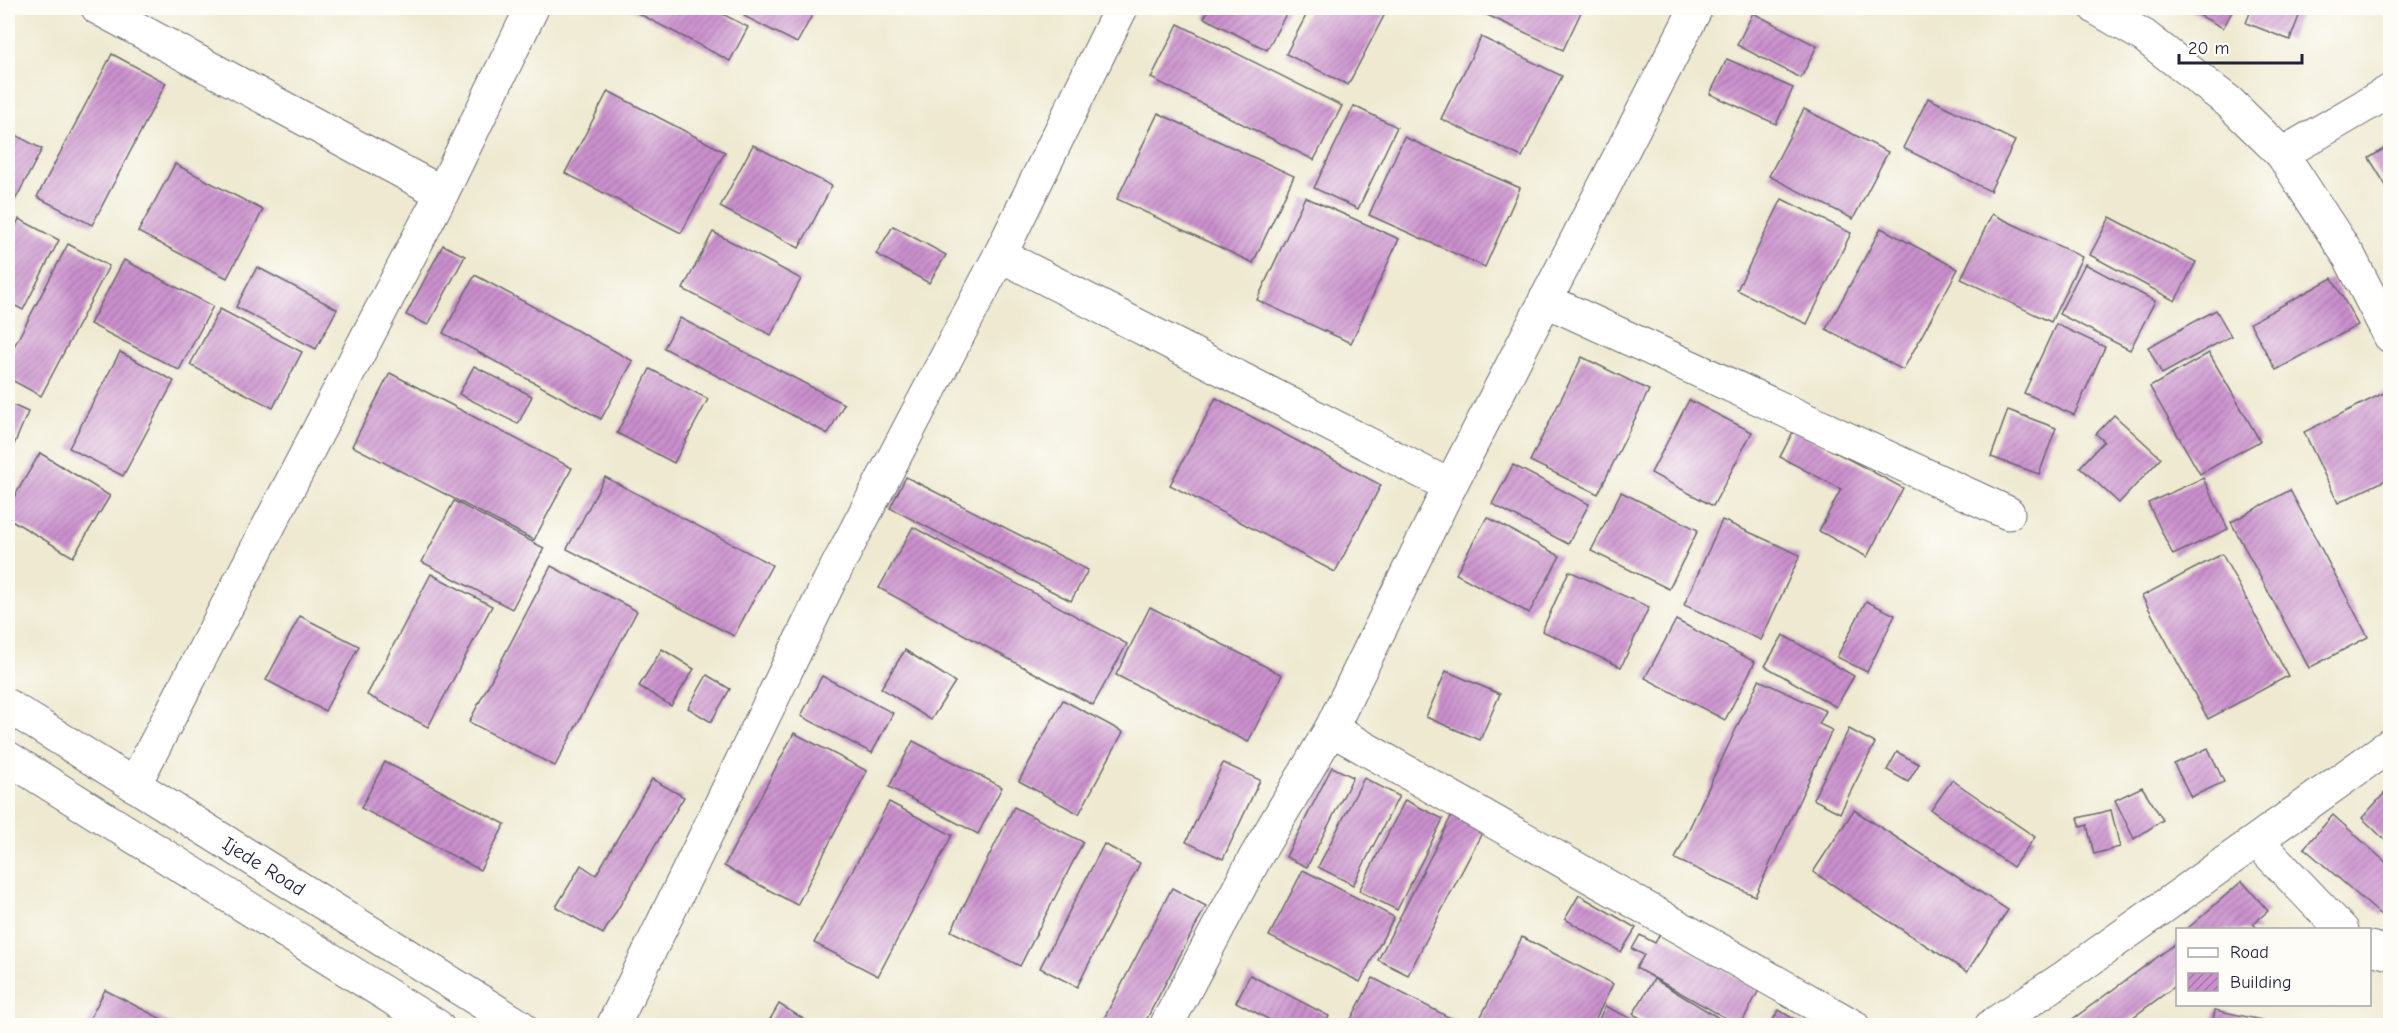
<svg xmlns="http://www.w3.org/2000/svg" width="2398" height="1033" font-family="'Comic Neue',sans-serif">
	<defs>
		<pattern id="building-hatch" width="6" height="6" patternUnits="userSpaceOnUse" patternTransform="scale(1.5)"><rect width="6" height="6" fill="#cb90cd"/><path d="M-1 1l2-2M0 6l6-6M5 7l2-2" fill="none" stroke="#a475a8"/></pattern>
	</defs>
	<rect width="100%" height="100%" fill="#fdfcf7"/>
	<filter id="ink" filterUnits="userSpaceOnUse"><feTurbulence type="fractalNoise" baseFrequency=".0167" numOctaves="2"/><feDisplacementMap in="SourceGraphic" scale="12" xChannelSelector="R" yChannelSelector="G"/><feConvolveMatrix kernelMatrix="1 2 1 2 8 2 1 2 1" color-interpolation-filters="sRGB"/></filter>
	<filter id="wash" filterUnits="userSpaceOnUse"><feTurbulence type="fractalNoise" baseFrequency=".008" numOctaves="4" result="noise"/><feDisplacementMap in="SourceGraphic" scale="24" xChannelSelector="R" yChannelSelector="G"/><feGaussianBlur stdDeviation="1.35" result="paint"/><feColorMatrix in="noise" values="0 0 0 0 0 0 0 0 0 0 0 0 0 0 0 0 0 1.4 0 .05"/><feComposite in="paint" operator="in"/></filter>
	<g filter="url(#wash)">
		<rect width="100%" height="100%" fill="#eee9d0"/>
		<g id="blocks">
			<g fill="url(#building-hatch)">
				<path d="M628 8H711L748 27 730 61Z"/>
				<path d="M749 8H816L797 43 744 16Z"/>
				<path d="M1210 8H1289L1267 50 1204 18Z"/>
				<path d="M1310 8H1388L1348 85 1286 54Z"/>
				<path d="M1441 8H1458L1455 14Z"/>
				<path d="M1472 8H1583L1563 50Z"/>
				<path d="M2186 8H2234L2223 28Z"/>
				<path d="M2252 8H2302L2290 40 2246 23Z"/>
				<path d="M1753 13 1817 46 1801 78 1737 45Z"/>
				<path d="M1178 24 1342 106 1314 160 1151 78Z"/>
				<path d="M1481 37 1562 76 1522 157 1441 119Z"/>
				<path d="M112 54 166 83 92 225 37 197Z"/>
				<path d="M1727 59 1793 88 1776 124 1710 94Z"/>
				<path d="M608 91 725 152 681 233 565 173Z"/>
				<path d="M1928 98 2015 141 1990 191 1903 148Z"/>
				<path d="M1354 106 1397 127 1358 209 1314 188Z"/>
				<path d="M1804 109 1888 152 1853 219 1769 176Z"/>
				<path d="M1158 113 1294 176 1253 263 1117 199Z"/>
				<path d="M8 131 42 149 13 204 8 201Z"/>
				<path d="M1404 137 1520 188 1485 267 1369 215Z"/>
				<path d="M753 145 832 186 799 248 720 207Z"/>
				<path d="M2390 145V192L2369 158Z"/>
				<path d="M175 164 263 210 227 278 138 232Z"/>
				<path d="M1305 197 1399 239 1351 343 1257 300Z"/>
				<path d="M1782 199 1851 233 1807 324 1737 290Z"/>
				<path d="M1992 214 2082 257 2051 322 1961 279Z"/>
				<path d="M2110 217 2196 262 2175 301 2090 255Z"/>
				<path d="M19 219 59 240 23 310 8 302V241Z"/>
				<path d="M893 226 946 255 929 283 876 254Z"/>
				<path d="M1881 228 1958 269 1903 370 1826 329Z"/>
				<path d="M713 232 801 279 771 335 683 289Z"/>
				<path d="M68 244 109 266 41 396 8 378V358Z"/>
				<path d="M443 245 465 256 428 325 406 315Z"/>
				<path d="M124 260 213 306 179 370 90 324Z"/>
				<path d="M2085 264 2155 301 2130 350 2059 314Z"/>
				<path d="M257 267 337 309 316 349 236 307Z"/>
				<path d="M475 275 633 361 601 419 443 333Z"/>
				<path d="M2332 278 2358 325 2276 370 2250 323Z"/>
				<path d="M220 309 302 352 273 408 190 365Z"/>
				<path d="M2216 310 2231 336 2162 374 2148 347Z"/>
				<path d="M680 318 844 404 828 434 664 348Z"/>
				<path d="M2056 324 2105 347 2074 415 2024 393Z"/>
				<path d="M120 352 174 381 123 476 69 448Z"/>
				<path d="M2209 353 2260 441 2200 474 2150 387Z"/>
				<path d="M1582 357 1649 390 1598 494 1530 461Z"/>
				<path d="M474 366 532 396 518 424 459 394Z"/>
				<path d="M650 369 708 399 674 463 617 433Z"/>
				<path d="M390 373 572 468 534 540 352 446Z"/>
				<path d="M2390 390V478L2338 503 2304 432Z"/>
				<path d="M1216 398 1381 485 1335 572 1170 485Z"/>
				<path d="M1689 400 1752 432 1713 506 1651 473Z"/>
				<path d="M8 403 28 412 8 459Z"/>
				<path d="M2008 410 2056 428 2039 474 1991 457Z"/>
				<path d="M2114 415 2161 458 2119 503 2080 467 2104 441 2096 434Z"/>
				<path d="M1794 430 1903 488 1867 557 1819 531 1841 489 1780 457Z"/>
				<path d="M40 453 110 496 73 557 8 518V507Z"/>
				<path d="M1513 465 1589 504 1568 544 1492 504Z"/>
				<path d="M605 477 772 565 734 636 567 549Z"/>
				<path d="M906 477 1088 570 1071 601 890 508Z"/>
				<path d="M2203 478 2228 529 2173 555 2148 503Z"/>
				<path d="M2290 490 2368 637 2309 668 2231 522Z"/>
				<path d="M1621 492 1698 530 1669 589 1591 551Z"/>
				<path d="M454 501 544 548 512 609 422 562Z"/>
				<path d="M1487 517 1560 556 1529 613 1456 574Z"/>
				<path d="M1722 520 1800 555 1761 640 1684 605Z"/>
				<path d="M913 527 1127 644 1093 705 879 588Z"/>
				<path d="M2222 554 2288 676 2208 719 2142 596Z"/>
				<path d="M551 566 637 611 555 766 469 722Z"/>
				<path d="M1569 571 1649 607 1621 667 1542 631Z"/>
				<path d="M431 574 492 606 428 727 367 695Z"/>
				<path d="M1866 601 1895 615 1867 672 1837 657Z"/>
				<path d="M1150 607 1282 675 1248 742 1116 675Z"/>
				<path d="M300 616 359 646 325 711 266 680Z"/>
				<path d="M1676 620 1755 662 1725 720 1645 678Z"/>
				<path d="M1783 635 1854 676 1836 707 1765 666Z"/>
				<path d="M662 649 694 669 671 706 639 686Z"/>
				<path d="M905 650 955 682 931 720 881 688Z"/>
				<path d="M1446 671 1500 694 1480 740 1426 717Z"/>
				<path d="M707 675 730 689 711 722 688 708Z"/>
				<path d="M822 676 893 713 872 753 801 716Z"/>
				<path d="M1759 680 1826 711 1819 724 1832 730 1755 896 1675 859Z"/>
				<path d="M1063 700 1123 732 1079 814 1019 781Z"/>
				<path d="M1849 729 1875 743 1840 813 1813 799Z"/>
				<path d="M794 733 867 771 797 905 724 866Z"/>
				<path d="M913 741 1002 787 978 834 889 787Z"/>
				<path d="M2208 748 2224 782 2191 797 2174 764Z"/>
				<path d="M1897 752 1919 764 1908 782 1887 770Z"/>
				<path d="M385 762 505 824 480 870 361 808Z"/>
				<path d="M1223 763 1260 780 1223 859 1186 842Z"/>
				<path d="M1332 767 1353 777 1307 867 1286 857Z"/>
				<path d="M1364 778 1399 796 1353 885 1318 867Z"/>
				<path d="M652 779 684 797 603 934 556 907 581 865 596 875Z"/>
				<path d="M1952 780 2035 837 2013 867 1931 810Z"/>
				<path d="M2142 787 2163 820 2134 839 2115 800Z"/>
				<path d="M2390 787V845L2362 818Z"/>
				<path d="M1405 800 1443 819 1397 910 1359 891Z"/>
				<path d="M889 802 952 835 878 976 814 943Z"/>
				<path d="M1014 807 1083 842 1020 966 951 931Z"/>
				<path d="M1854 810 2008 910 1967 972 1813 872Z"/>
				<path d="M2111 810 2120 847 2094 854 2087 825 2081 827 2078 818Z"/>
				<path d="M1454 811 1485 827 1408 975 1378 960Z"/>
				<path d="M2333 815 2390 866V906L2382 916 2304 848Z"/>
				<path d="M1104 844 1140 863 1077 987 1040 968Z"/>
				<path d="M1303 870 1394 917 1360 982 1269 936Z"/>
				<path d="M2242 881 2268 911 2253 924 2259 930H2186Z"/>
				<path d="M1172 888 1206 906 1143 1026H1100Z"/>
				<path d="M1579 895 1636 928 1621 952 1565 919Z"/>
				<path d="M1660 934 1759 990 1740 1026 1636 968 1644 955 1632 949 1640 935 1655 943Z"/>
				<path d="M1522 937 1613 984 1592 1026H1476Z"/>
				<path d="M2178 942V984L2121 1026H2086L2070 1021Z"/>
				<path d="M1250 975 1329 1016 1324 1026H1281L1236 1002Z"/>
				<path d="M1373 978 1460 1023 1459 1026H1365L1351 1019Z"/>
				<path d="M1654 979 1732 1026H1654L1633 1014Z"/>
				<path d="M105 990 175 1026H86Z"/>
				<path d="M779 1004 815 1026H766Z"/>
				<path d="M1605 1006 1636 1021 1634 1026H1596Z"/>
				<path d="M1779 1010 1805 1026H1769Z"/>
				<path d="M2215 1010 2276 1023 2275 1026H2212Z"/>
			</g>
		</g>
	</g>
	<g filter="url(#ink)">
		<use href="#blocks" fill-opacity="0" stroke="#69686f" stroke-width="1.5"/>
		<g fill="none" stroke-linecap="round" stroke-linejoin="round">
			<defs>
				<g id="street">
					<path d="M98 8 442 193"/>
					<path d="M2096 8 2144 36 2229 102 2282 154 2350 258 2390 336"/>
					<path d="M2282 154 2390 91"/>
					<path d="M1000 255 1450 486"/>
					<path d="M1545 300 2008 513"/>
					<path d="M1331 729 1853 1026"/>
					<path d="M134 785 442 193 532 8"/>
					<path d="M2257 841 2342 930"/>
					<path d="M2370 948 2390 953"/>
					<path d="M613 1026 829 582 1000 255 1121 8"/>
					<path d="M1166 1026 1255 858 1331 729 1450 486 1696 8"/>
					<path d="M1991 1026 2065 977 2390 745"/>
				</g>
				<g id="secondary">
					<path id="s1" d="M8 706 520 1026"/>
					<path d="M8 758 437 1026"/>
				</g>
			</defs>
			<use href="#street" stroke="#69686f" stroke-width="35"/>
			<use href="#secondary" stroke="#69686f" stroke-width="35"/>
			<use href="#street" stroke="#fff" stroke-width="33"/>
			<use href="#secondary" stroke="#fff" stroke-width="33"/>
		</g>
	</g>
	<g text-anchor="middle" dominant-baseline="central" stroke-width="5" stroke-linejoin="round" paint-order="stroke">
		<g font-size="20" fill="#22223b" stroke="#fdfcf7">
			<text stroke="none"><textPath href="#s1" startOffset="302">Ijede Road</textPath></text>
		</g>
	</g>
	<rect width="2398" height="1033" fill="none" stroke="#fdfcf7" stroke-width="30"/>
	<rect x="2176" y="928" width="195" height="78" fill="#fdfcf7" stroke="#a5a5ac" stroke-width="1.5"/>
	<rect x="2188" y="948" width="30" height="9" fill="#ffffff" stroke="#a5a5ac" stroke-width="1.5"/>
	<text x="2230" y="958" font-size="18" fill="#22223b">Road</text>
	<rect x="2188" y="973" width="30" height="18" fill="url(#building-hatch)" stroke="#a5a5ac" stroke-width="1.5"/>
	<text x="2230" y="988" font-size="18" fill="#22223b">Building</text>
	<path d="M2179 54v9h123v-9" fill="none" stroke="#22223b" stroke-width="3"/>
	<text x="2188" y="54" font-size="18" fill="#22223b" stroke="#fdfcf7" stroke-width="4.5" paint-order="stroke">20 m</text>
</svg>
